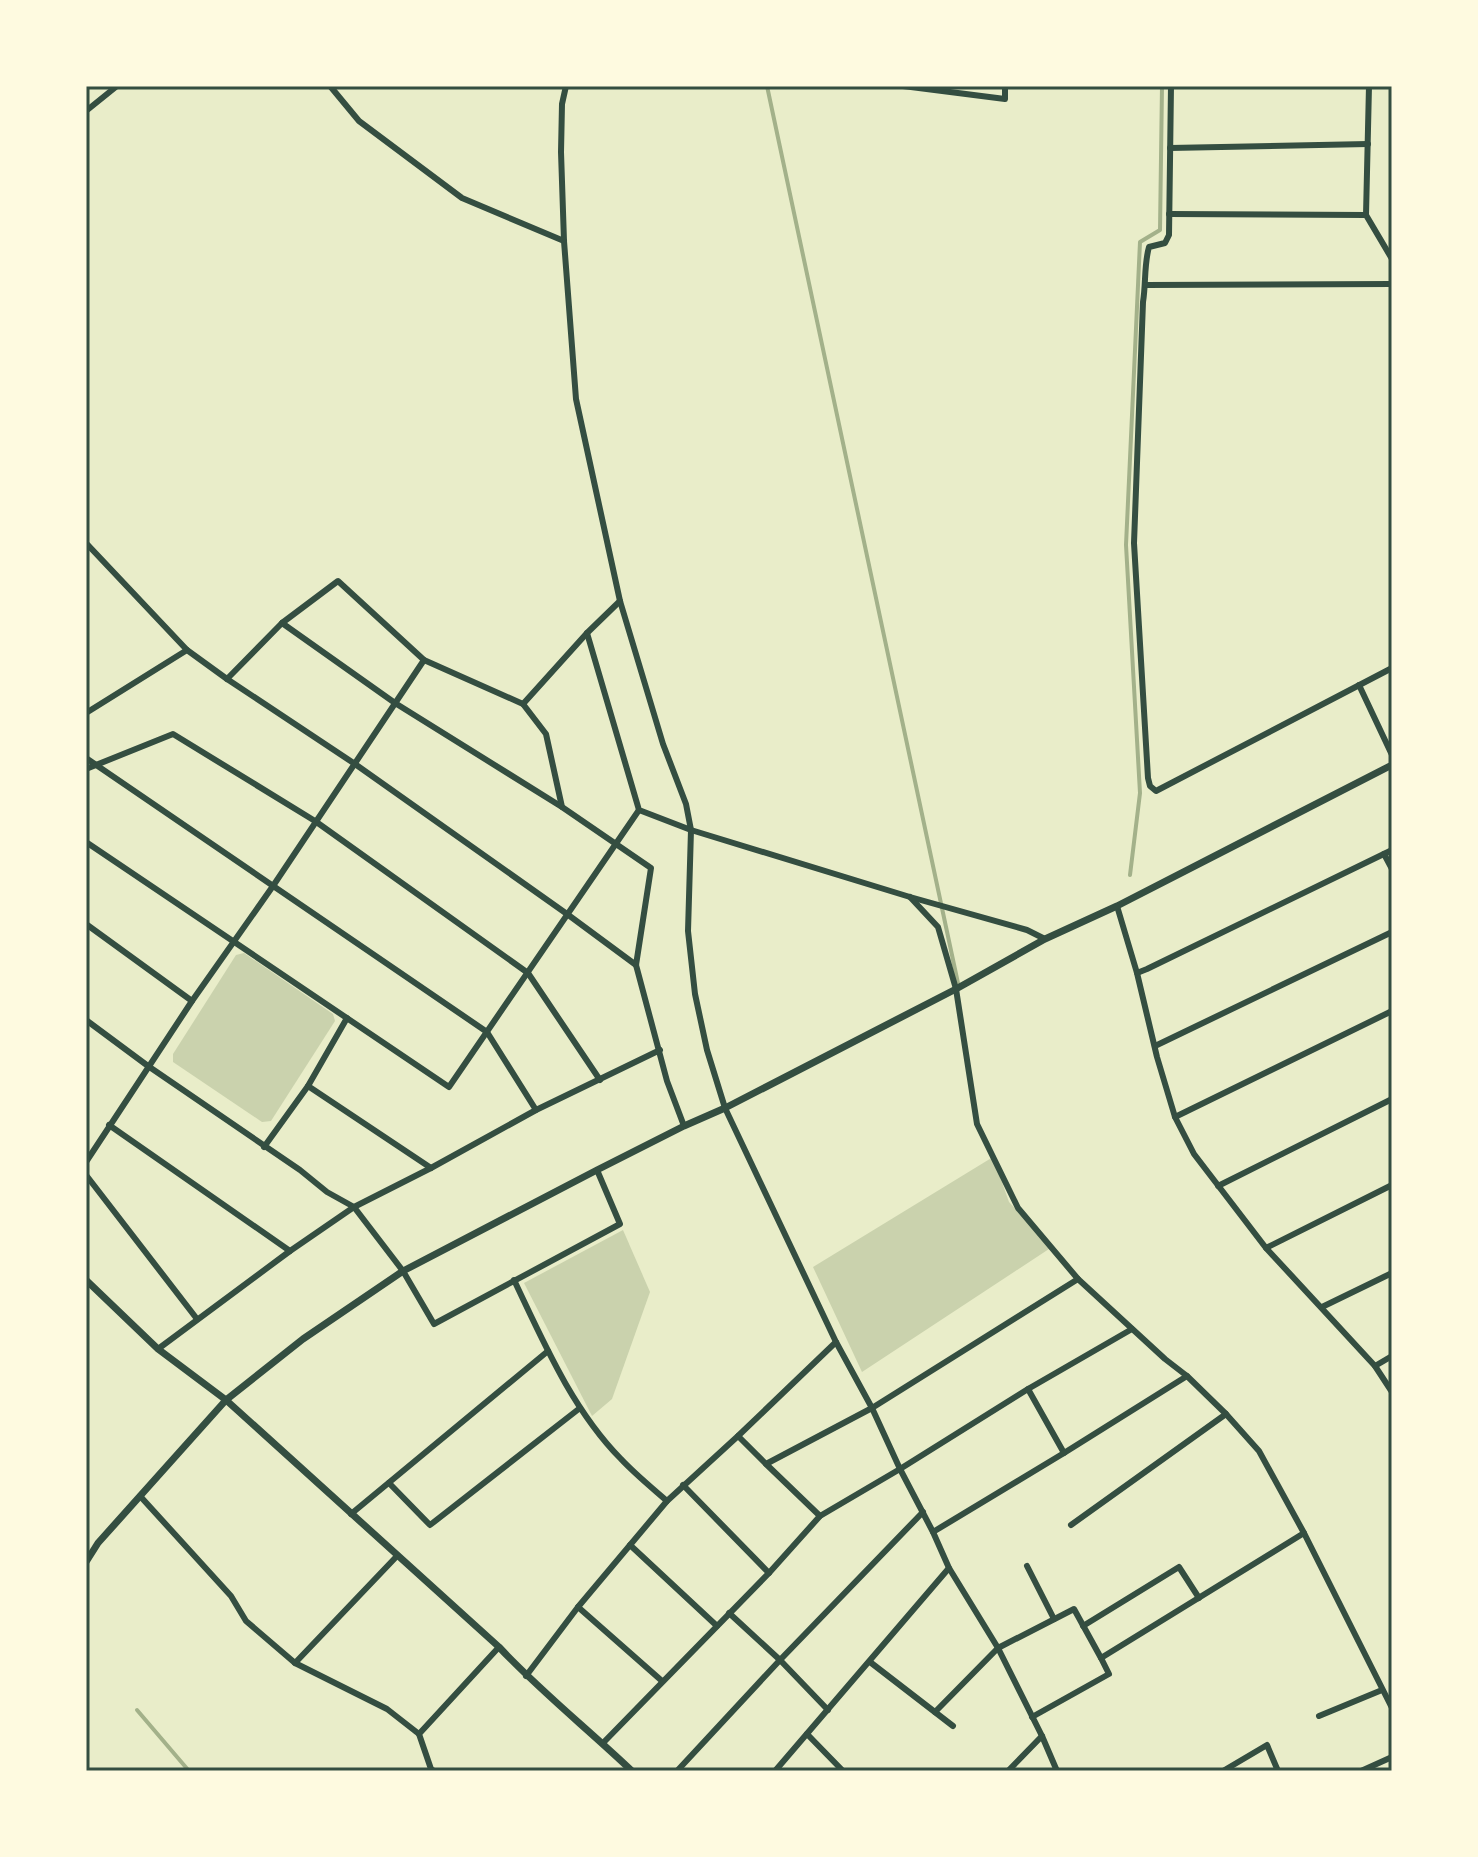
<svg xmlns="http://www.w3.org/2000/svg" width="1478" height="1857" font-family="Commissioner,sans-serif">
	<rect width="100%" height="100%" fill="#e9edc9"/>
	<g fill="#cad2ad">
		<path d="M244 953 333 1014 335 1021 271 1121 262 1122 173 1062V1054L236 955Z"/>
		<path d="M993 1157 1009 1202 1052 1247 862 1372 813 1267Z"/>
		<path d="M623 1230 650 1292 612 1399 592 1416 524 1283Z"/>
	</g>
	<g fill="none" stroke-linecap="round" stroke-linejoin="round">
		<g stroke="#a3b18a" stroke-width="4">
			<path d="M767 86 959 988"/>
			<path d="M1130 875 1140 793 1126 545 1140 242 1160 230 1162 86"/>
			<path d="M137 1710 189 1771"/>
		</g>
		<g stroke="#344e41" stroke-width="6">
			<path d="M330 86 359 121 462 198 564 241"/>
			<path d="M566 86 562 104 561 152 564 241 576 399 620 601 663 744 686 804 691 830 688 931 695 994 707 1050 725 1108 836 1342 872 1408 900 1469 933 1532 949 1568 998 1648 1042 1736 1057 1771"/>
			<path d="M903 86 1005 99V86"/>
			<path d="M1171 86 1169 235 1165 243 1149 247C1144 264 1146 284 1143 302L1134 543 1148 778 1150 786 1156 791 1392 668"/>
			<path d="M1369 86 1366 215 1392 259"/>
			<path d="M86 111 117 86"/>
			<path d="M1170 148 1368 144"/>
			<path d="M1169 214 1366 215"/>
			<path d="M1146 285 1392 284"/>
			<path d="M86 543 187 650 227 679 355 764 567 914 636 965"/>
			<path d="M282 623 395 703 562 807"/>
			<path d="M587 633 639 810 691 830 910 897 1027 930 1045 939"/>
			<path d="M227 679 282 623 338 581 424 660 523 704 546 734 562 807 651 868 636 965 667 1081 684 1126"/>
			<path d="M1359 685 1392 755"/>
			<path d="M523 704 587 633 620 601"/>
			<path d="M86 713 187 650"/>
			<path d="M86 758 487 1032 536 1110"/>
			<path d="M86 769 173 734 315 821 528 973 600 1080"/>
			<path d="M86 842 449 1087 639 810"/>
			<path d="M1384 854 1392 869"/>
			<path d="M910 897 938 927 956 989 977 1124 1018 1208 1078 1279 1165 1359 1187 1376 1226 1414 1259 1451 1304 1533 1392 1708"/>
			<path d="M1117 906 1137 973 1157 1057 1175 1117 1194 1154 1266 1248 1375 1366 1392 1392"/>
			<path d="M86 924 192 1001"/>
			<path d="M1137 973 1147 969 1392 850"/>
			<path d="M86 1020 148 1066 300 1170 327 1192 354 1207 403 1271 434 1324 620 1224 597 1170"/>
			<path d="M1155 1046 1392 932"/>
			<path d="M308 1086 431 1168"/>
			<path d="M1175 1117 1392 1011"/>
			<path d="M109 1125 290 1251"/>
			<path d="M264 1147 308 1086 347 1018"/>
			<path d="M86 1162 192 1001 273 886 424 660"/>
			<path d="M86 1175 197 1319"/>
			<path d="M1218 1186 1392 1099"/>
			<path d="M1266 1248 1392 1185"/>
			<path d="M514 1280C544 1343 572 1409 621 1459 635 1474 651 1487 667 1501"/>
			<path d="M1322 1307 1392 1273"/>
			<path d="M158 1349 290 1251 354 1207 431 1168 536 1110 660 1050"/>
			<path d="M1375 1366 1392 1356"/>
			<path d="M1028 1389 1064 1453 1187 1376"/>
			<path d="M738 1436 766 1464"/>
			<path d="M389 1483 430 1525 580 1408"/>
			<path d="M683 1485 769 1573"/>
			<path d="M140 1496 231 1596 246 1621 295 1663 397 1556"/>
			<path d="M351 1514 548 1351"/>
			<path d="M820 1516 766 1464 872 1408 1078 1279"/>
			<path d="M1071 1525 1226 1414"/>
			<path d="M933 1532 1064 1453"/>
			<path d="M630 1545 717 1626"/>
			<path d="M1027 1566 1054 1619"/>
			<path d="M578 1607 662 1681"/>
			<path d="M729 1613 780 1660 828 1710"/>
			<path d="M1083 1626 1179 1567 1199 1598"/>
			<path d="M870 1662 953 1726"/>
			<path d="M295 1663 387 1709 419 1734"/>
			<path d="M526 1676 578 1607 667 1501 738 1436 836 1342"/>
			<path d="M935 1712 998 1648 1074 1609 1101 1658 1304 1533"/>
			<path d="M1319 1716 1382 1690"/>
			<path d="M1032 1717 1109 1674 1101 1658"/>
			<path d="M807 1734 843 1771"/>
			<path d="M603 1743 769 1573 820 1516 900 1469 1028 1389 1132 1329"/>
			<path d="M434 1771 431 1769 419 1734 499 1647"/>
			<path d="M677 1771 780 1660 923 1512"/>
			<path d="M775 1771 949 1568"/>
			<path d="M1008 1771 1042 1736"/>
			<path d="M1223 1771 1267 1745 1278 1771"/>
			<path d="M1361 1771 1392 1757"/>
		</g>
		<g stroke="#344e41" stroke-width="7">
			<path d="M86 1280 158 1349 226 1400 499 1647C540 1691 588 1729 632 1771"/>
			<path d="M86 1562 98 1543 226 1400 303 1339 403 1271 597 1170 684 1126 725 1108 956 989 1045 939 1117 906 1392 765"/>
		</g>
	</g>
	<rect width="1478" height="1857" fill="none" stroke="#fefae0" stroke-width="176"/>
	<rect x="88" y="88" width="1302" height="1681" fill="none" stroke="#344e41" stroke-width="3"/>
</svg>
